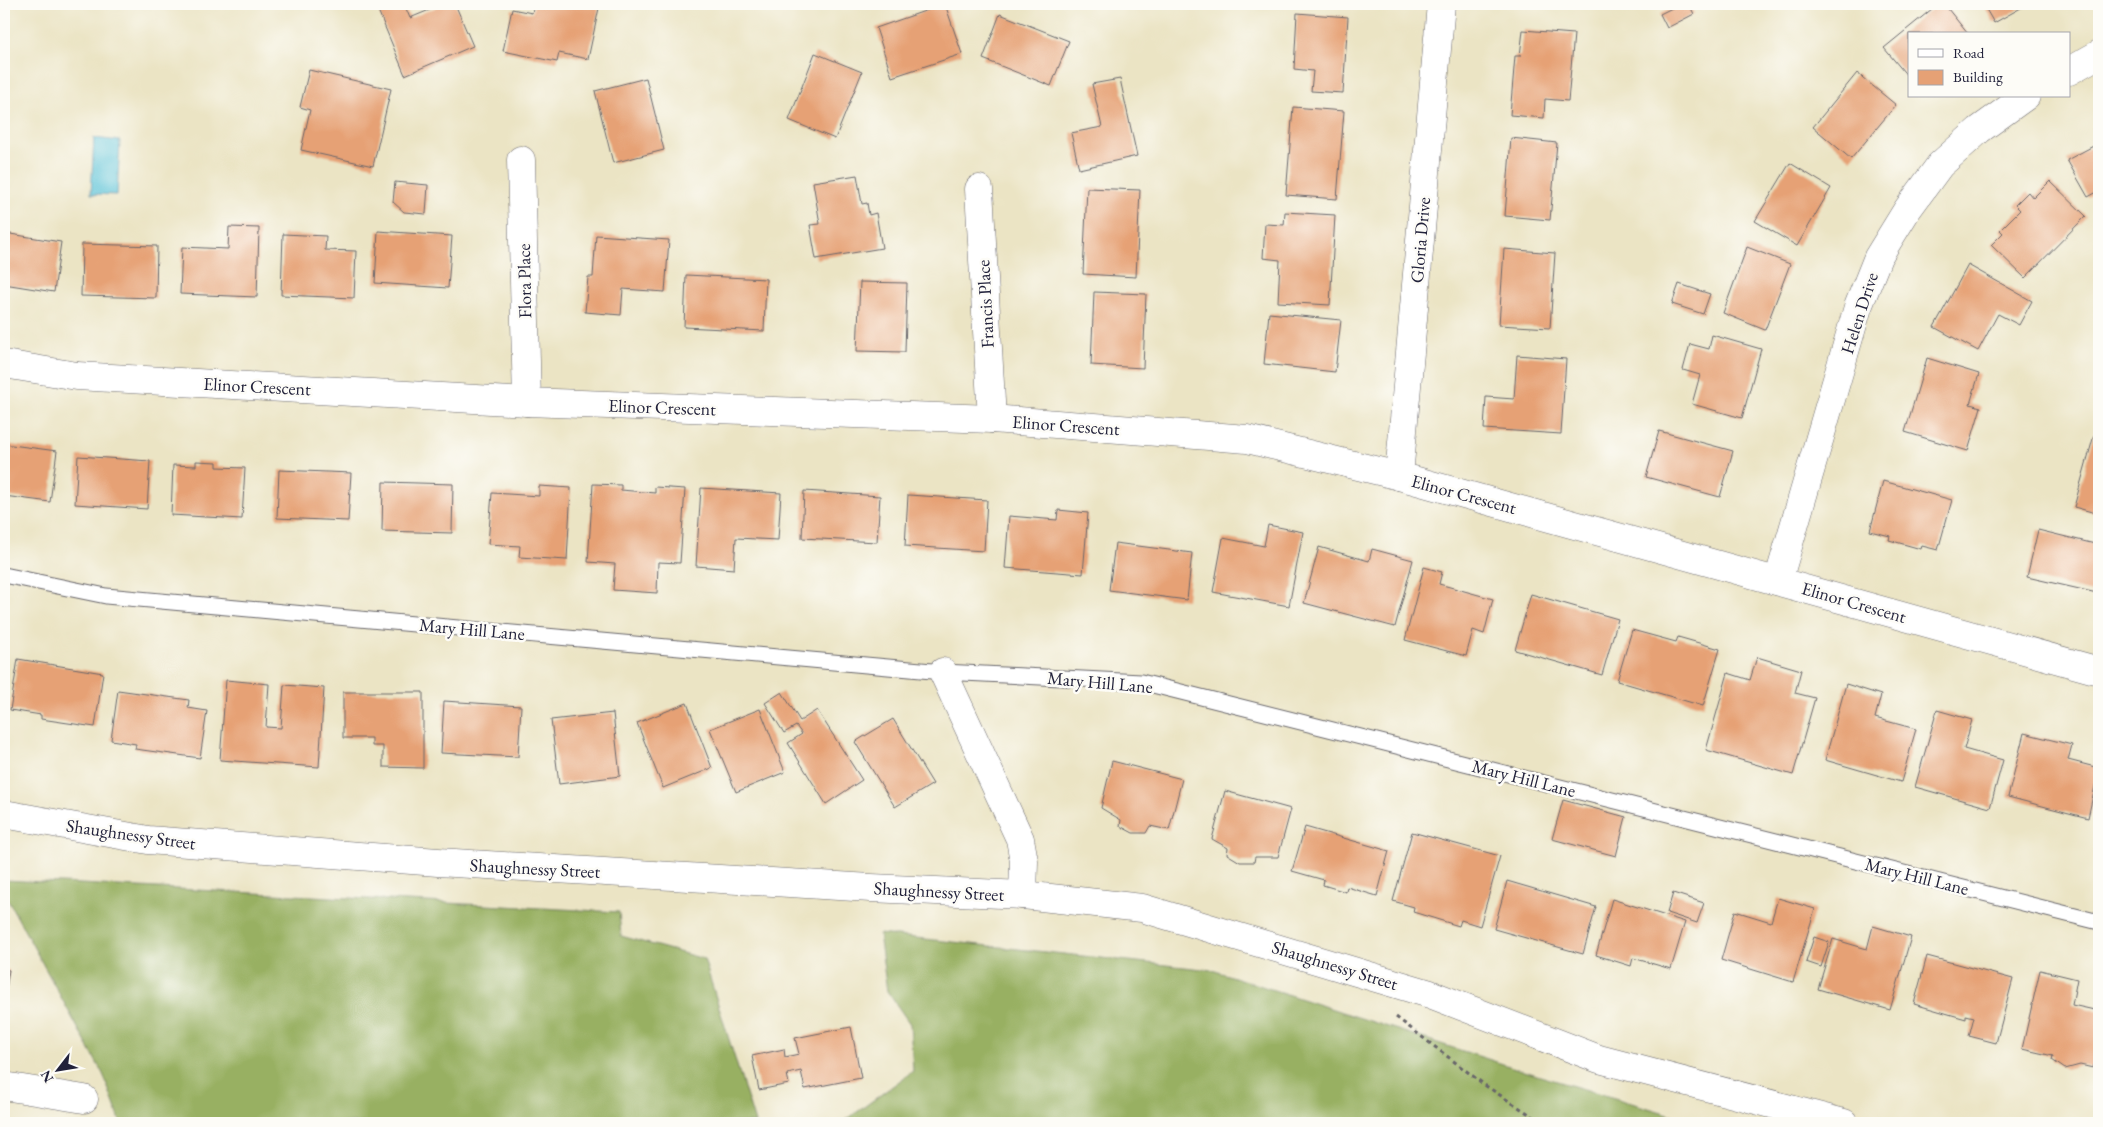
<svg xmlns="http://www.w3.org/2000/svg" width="2103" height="1127" font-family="'EB Garamond',serif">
	<rect width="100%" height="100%" fill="#fdfcf7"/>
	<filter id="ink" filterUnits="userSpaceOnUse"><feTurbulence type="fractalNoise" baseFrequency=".02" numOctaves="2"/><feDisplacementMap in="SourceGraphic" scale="10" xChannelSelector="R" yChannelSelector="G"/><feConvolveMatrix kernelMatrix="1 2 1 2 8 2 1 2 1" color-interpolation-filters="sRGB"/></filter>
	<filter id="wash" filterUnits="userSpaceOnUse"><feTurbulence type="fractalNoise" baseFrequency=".0096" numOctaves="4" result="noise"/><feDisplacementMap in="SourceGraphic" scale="20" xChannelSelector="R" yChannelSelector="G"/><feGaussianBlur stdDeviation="1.12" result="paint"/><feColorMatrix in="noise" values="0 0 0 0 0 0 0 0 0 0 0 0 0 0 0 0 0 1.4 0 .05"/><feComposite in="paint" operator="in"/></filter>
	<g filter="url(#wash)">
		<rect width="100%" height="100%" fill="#ebe4c4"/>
		<g fill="#98b062" stroke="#5d694e">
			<path d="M4 880 619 912 621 936 704 959 755 1123H121L103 1074 4 893Z"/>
			<path d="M879 934 1212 970 1540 1076 1699 1123H842L913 1071 910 1024 887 991Z"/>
		</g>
		<path fill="#5bc3d8" stroke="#3e728a" d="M94 138 120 141 117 195 91 194Z"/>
		<g id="blocks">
			<g fill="#e6a175">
				<path d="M388 4H404L410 18 444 4H455L473 46 405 75 377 8Z"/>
				<path d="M534 4H577L599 8 588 59 559 53 557 62 503 51 512 9 532 13Z"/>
				<path d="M945 4 962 54 892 77 876 28Z"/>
				<path d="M1680 4H1689L1694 14 1667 28 1660 14Z"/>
				<path d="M1938 4H1944L1968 34H1909V78L1884 48Z"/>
				<path d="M1983 4H2028L1994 23Z"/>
				<path d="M1297 13 1348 17 1343 93 1311 91 1313 71 1294 69Z"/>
				<path d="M1000 14 1069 41 1051 86 983 59Z"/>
				<path d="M1523 30 1574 34 1568 101 1545 99 1544 118 1510 115 1515 56H1520Z"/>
				<path d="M815 53 862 72 835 139 789 120Z"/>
				<path d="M309 70 391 89 373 166 301 150 310 110 300 107Z"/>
				<path d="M1857 73 1896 105 1851 159 1813 127Z"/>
				<path d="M646 78 664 150 613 163 595 91Z"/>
				<path d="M1120 79 1137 156 1079 169 1071 133 1102 127 1092 84Z"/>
				<path d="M1293 107 1344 111 1337 199 1286 195Z"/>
				<path d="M1511 138 1557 143 1550 220 1505 216Z"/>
				<path d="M2099 143V191L2088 197 2067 160Z"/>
				<path d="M1790 163 1831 188 1797 246 1755 221Z"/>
				<path d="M857 175 862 204 867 203 869 215 876 213 882 248 816 259 810 225 820 224 813 182Z"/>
				<path d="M2050 181 2086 216 2025 278 1991 245 2003 233 2000 230 2020 210 2015 205 2028 192 2033 198Z"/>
				<path d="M395 182 428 185 426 214 404 212 393 202Z"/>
				<path d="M1087 188 1140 190 1136 277 1083 274Z"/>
				<path d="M1285 212 1335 215 1330 305 1278 302 1280 260 1263 258 1265 224 1284 225Z"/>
				<path d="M229 227 259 228 257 297 180 294 182 247 228 249Z"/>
				<path d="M378 231 452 236 448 288 375 283Z"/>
				<path d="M4 233 61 242 54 292 4 284Z"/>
				<path d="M283 234 326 236 325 250 356 251 354 298 281 295Z"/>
				<path d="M596 235 669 240 665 292 623 289 621 315 585 312 588 277H593Z"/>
				<path d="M82 244 157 246 156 298 81 296Z"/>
				<path d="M1747 247 1790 264 1765 330 1723 313Z"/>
				<path d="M1504 249 1555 253 1550 328 1499 325Z"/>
				<path d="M1968 265 2032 301 2019 325 1998 314 1978 351 1934 327Z"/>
				<path d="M686 275 766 279 764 331 684 327Z"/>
				<path d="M860 282 907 283 905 352 857 351Z"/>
				<path d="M1679 284 1710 294 1703 314 1672 304Z"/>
				<path d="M1094 292 1146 294 1143 368 1091 365Z"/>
				<path d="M1269 313 1341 320 1335 372 1264 364Z"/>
				<path d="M1712 335 1761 349 1742 418 1692 404 1700 375 1683 370 1690 344 1709 349Z"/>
				<path d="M1517 355 1566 359 1561 434 1484 429 1486 397 1514 399Z"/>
				<path d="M1927 358 1979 374 1970 404 1981 407 1968 451 1905 432Z"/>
				<path d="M1659 431 1733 451 1720 497 1646 477Z"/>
				<path d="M2094 435 2099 436V514L2074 507Z"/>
				<path d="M4 444 57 451 50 502 4 496Z"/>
				<path d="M78 456 150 461 147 509 75 504Z"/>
				<path d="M196 461 217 462V467L245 468 242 519 171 515 173 465 196 466Z"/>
				<path d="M279 470 351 473 348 521 277 518Z"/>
				<path d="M1883 481 1952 500 1938 550 1922 546 1921 549 1889 540 1890 536 1870 531Z"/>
				<path d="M383 482 453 484 452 533 382 531Z"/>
				<path d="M593 484 621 485V490L655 493V487L685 489 680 563 658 562 657 593 613 590 615 564 588 562Z"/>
				<path d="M539 486 571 488 567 560 519 557 520 546 488 544 492 493 539 496Z"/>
				<path d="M701 488 781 493 778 540 736 538 734 569 696 566Z"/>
				<path d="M804 491 880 496 877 542 802 538Z"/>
				<path d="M908 495 987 500 984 551 905 546Z"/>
				<path d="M1058 510 1088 513 1083 574 1005 568 1009 516 1057 520Z"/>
				<path d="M1268 525 1303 532 1289 606 1213 592 1223 538 1264 546Z"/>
				<path d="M2038 530 2099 545V582L2097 593 2027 577Z"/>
				<path d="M1115 543 1192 553 1187 600 1109 590Z"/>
				<path d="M1319 547 1369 561 1372 549 1413 560 1395 627 1304 603Z"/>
				<path d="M1424 567 1442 572 1439 584 1493 599 1484 634 1473 630 1466 656 1405 640Z"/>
				<path d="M1531 594 1618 619 1602 675 1515 650Z"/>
				<path d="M1632 630 1676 642 1678 637 1720 649 1703 706 1617 681Z"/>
				<path d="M1757 657 1801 670 1795 693 1815 698 1793 775 1706 750 1728 673 1750 680Z"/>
				<path d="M18 659 103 673 95 727 41 719V715L10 710Z"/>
				<path d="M226 680 269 684 266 727 281 728 284 685 324 688 319 767 220 760Z"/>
				<path d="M1846 684 1881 695 1875 718 1916 729 1901 782 1825 760Z"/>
				<path d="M118 690 189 700 188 708 207 711 200 758 135 749 136 744 111 740Z"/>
				<path d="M343 692H423V768L383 767V746H372V738H343Z"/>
				<path d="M782 692 800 721 817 710 862 780 826 804 788 743 802 734 796 726 784 733 765 703Z"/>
				<path d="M444 701 521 706 518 757 441 753Z"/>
				<path d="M687 703 712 768 663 788 637 723Z"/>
				<path d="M760 709 785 772 736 792 710 729Z"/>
				<path d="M1937 710 1972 720 1964 749 2003 760 1990 808 1915 787Z"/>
				<path d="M613 713 620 776 559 784 551 720Z"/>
				<path d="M893 719 933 784 895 807 855 742Z"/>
				<path d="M2024 733 2072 745 2068 760 2099 768 2088 818 2008 797Z"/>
				<path d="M1112 761 1182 779 1169 830 1150 826 1146 833H1133L1120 826 1121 820 1101 808Z"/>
				<path d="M1225 791 1291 809 1278 857H1255L1254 862H1240L1227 854 1228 848 1212 839Z"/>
				<path d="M1563 800 1626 817 1616 856 1552 839Z"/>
				<path d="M1305 827 1389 851 1377 896 1347 887 1346 892 1323 885 1324 880 1292 871Z"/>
				<path d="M1412 832 1500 856 1480 926 1461 920 1459 926 1413 912 1414 907 1393 901Z"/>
				<path d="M1507 881 1596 907 1583 954 1494 929Z"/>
				<path d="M1673 893 1704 903 1697 923 1667 913Z"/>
				<path d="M1778 898 1815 909 1793 982 1721 960 1735 911 1771 922Z"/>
				<path d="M1612 899 1685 922 1671 969 1633 958 1631 966 1596 955Z"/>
				<path d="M1873 926 1911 937 1890 1010 1818 989 1833 939 1867 949Z"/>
				<path d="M1814 937 1829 942 1821 967 1806 962Z"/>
				<path d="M1927 956 2013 979 1996 1043 1969 1036 1974 1017 1966 1015V1019L1914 1004Z"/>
				<path d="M4 969 9 970 5 996H4Z"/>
				<path d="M2040 970 2077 979 2072 1005 2099 1011V1052L2096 1066 2094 1065 2093 1068 2080 1065 2065 1069 2052 1060 2053 1056 2022 1049Z"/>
				<path d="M851 1027 861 1078 805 1089 801 1071 787 1074 789 1084 759 1090 752 1056 784 1049 785 1057 799 1054 795 1038Z"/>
			</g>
		</g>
	</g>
	<g filter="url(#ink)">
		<use href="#blocks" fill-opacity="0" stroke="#68666b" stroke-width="1"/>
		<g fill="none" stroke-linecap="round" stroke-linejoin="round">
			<defs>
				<path id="lane" d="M4 575 106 596 943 672 1141 682 2099 922"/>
				<g id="street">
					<path d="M2069 71 2099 54"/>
					<path d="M521 160 527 402"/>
					<path d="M979 189 992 419"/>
					<path d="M4 364 77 376 527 402 992 419 1247 439 1399 476 2099 671"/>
					<path d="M1399 476 1441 4"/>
					<path d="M1778 581 1858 307 1878 257 1907 210 1940 165 1979 130 2026 96"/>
					<path d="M943 672 1020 839 1024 861 1023 895"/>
					<path d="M4 1086 84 1099"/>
				</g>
				<path id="secondary" d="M4 814 148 840 438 862 871 888 1023 895 1142 908 1430 994 1599 1059 1844 1123"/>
			</defs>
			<use href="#lane" stroke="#68666b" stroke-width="17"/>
			<use href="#street" stroke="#68666b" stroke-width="29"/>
			<use href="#secondary" stroke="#68666b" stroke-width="29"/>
			<path stroke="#68666b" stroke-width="3" stroke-dasharray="4 4" stroke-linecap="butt" d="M1396 1017 1486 1086 1543 1123"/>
			<use href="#lane" stroke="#fff" stroke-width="15"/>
			<use href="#street" stroke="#fff" stroke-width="28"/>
			<use href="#secondary" stroke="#fff" stroke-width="28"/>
		</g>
	</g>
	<g text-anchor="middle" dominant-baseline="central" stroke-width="5" stroke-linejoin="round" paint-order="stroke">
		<g font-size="18" fill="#22223b" stroke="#fdfcf7">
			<text transform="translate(1420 240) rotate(-85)">Gloria Drive</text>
			<text transform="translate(524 281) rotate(-91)">Flora Place</text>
			<text transform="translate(985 304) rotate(-93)">Francis Place</text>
			<text transform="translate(1859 313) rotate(-72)">Helen Drive</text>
			<text transform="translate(257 386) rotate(3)">Elinor Crescent</text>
			<text transform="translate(662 407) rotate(2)">Elinor Crescent</text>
			<text transform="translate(1066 425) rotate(4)">Elinor Crescent</text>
			<text transform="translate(1464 494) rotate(15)">Elinor Crescent</text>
			<text transform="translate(1854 602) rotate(16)">Elinor Crescent</text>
			<text transform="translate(472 629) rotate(5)">Mary Hill Lane</text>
			<text transform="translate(1100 682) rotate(5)">Mary Hill Lane</text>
			<text transform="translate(1524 778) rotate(14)">Mary Hill Lane</text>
			<text transform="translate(131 834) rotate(8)">Shaughnessy Street</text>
			<text transform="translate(535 868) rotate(3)">Shaughnessy Street</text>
			<text transform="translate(1917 876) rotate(14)">Mary Hill Lane</text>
			<text transform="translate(939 891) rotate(3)">Shaughnessy Street</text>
			<text transform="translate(1335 965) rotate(17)">Shaughnessy Street</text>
		</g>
	</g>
	<rect width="2103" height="1127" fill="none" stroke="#fdfcf7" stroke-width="20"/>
	<rect x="1908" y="32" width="162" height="65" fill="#fdfcf7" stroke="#a5a5ac"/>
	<rect x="1918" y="49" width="25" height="8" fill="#ffffff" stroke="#a5a5ac"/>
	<text x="1953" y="58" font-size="15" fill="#22223b">Road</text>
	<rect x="1918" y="70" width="25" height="15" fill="#e6a175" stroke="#a5a5ac"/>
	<text x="1953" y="82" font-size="15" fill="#22223b">Building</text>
	<g transform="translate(58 1070) rotate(239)" stroke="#fdfcf7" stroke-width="4" paint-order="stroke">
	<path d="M0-4L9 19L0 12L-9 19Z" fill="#22223b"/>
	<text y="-8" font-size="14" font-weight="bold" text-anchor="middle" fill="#22223b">N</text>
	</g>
</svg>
